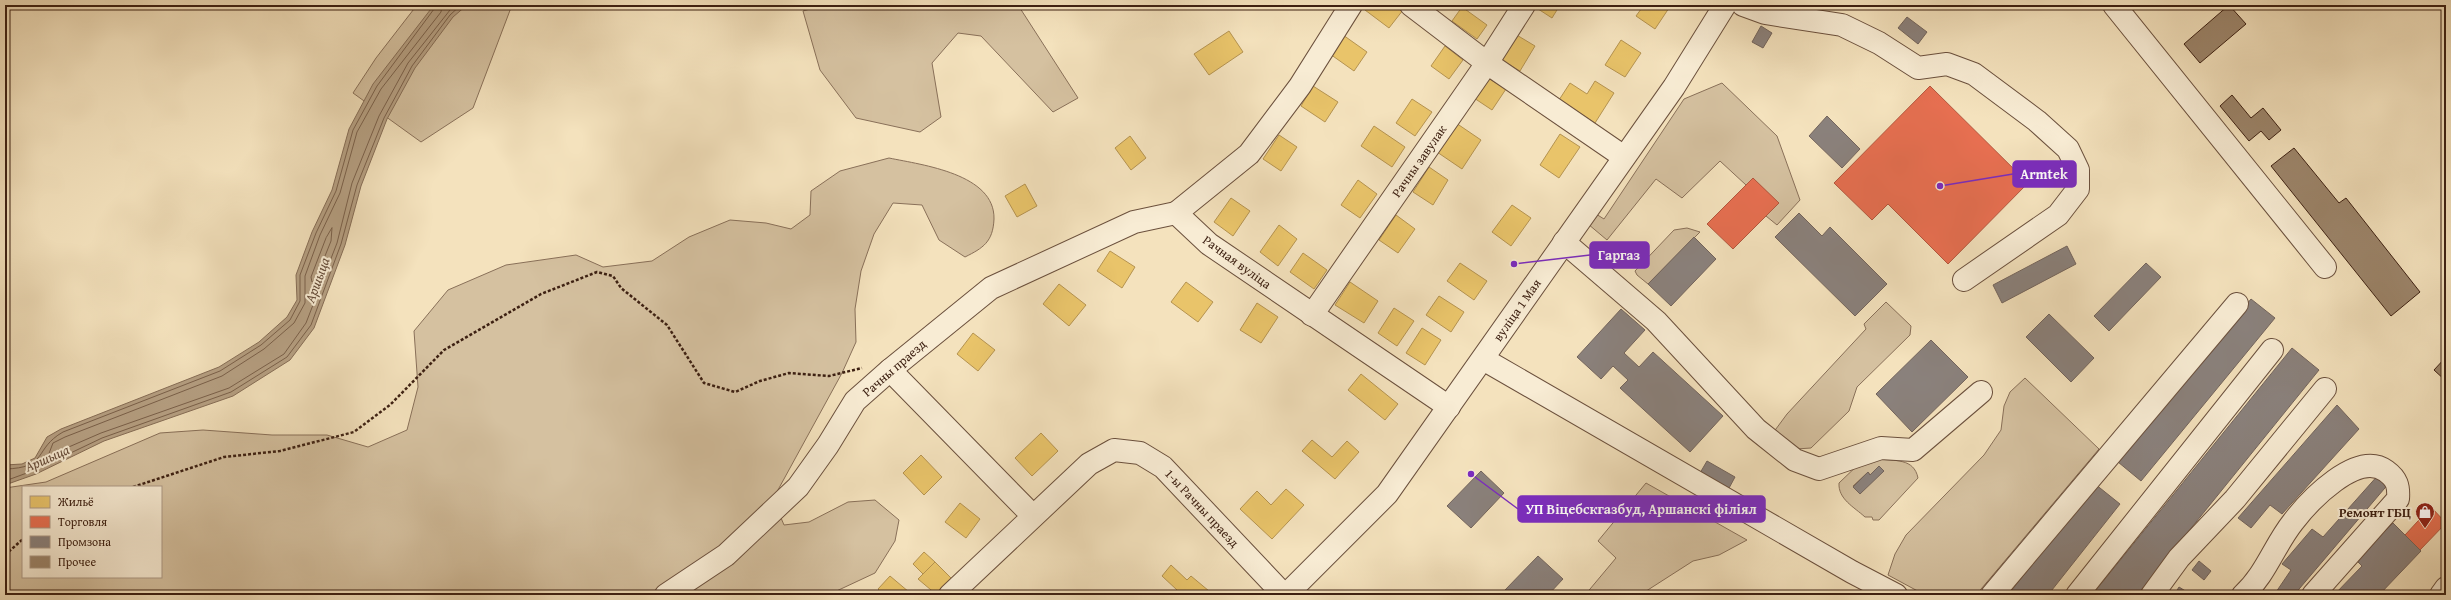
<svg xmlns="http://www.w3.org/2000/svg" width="2451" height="600" font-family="'Gentium Book Plus',serif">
	<rect width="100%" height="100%" fill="#f4e2bd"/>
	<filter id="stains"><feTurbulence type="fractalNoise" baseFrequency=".005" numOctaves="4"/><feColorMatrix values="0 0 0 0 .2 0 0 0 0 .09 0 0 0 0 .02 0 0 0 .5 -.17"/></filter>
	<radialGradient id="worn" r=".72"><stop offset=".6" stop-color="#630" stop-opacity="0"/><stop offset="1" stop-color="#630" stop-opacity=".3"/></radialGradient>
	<g fill="#d5c1a0" stroke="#897059" fill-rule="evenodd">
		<path d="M417 5H512L473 108 421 142 353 93 376 58Z"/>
		<path d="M824 5H1018L1078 98 1053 112 981 36 958 33 932 63 941 117 920 132 856 118 820 70 803 11Z"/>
		<path d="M1722 83 1777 136 1800 200 1777 225 1766 216 1778 203 1753 178 1746 185 1720 161 1682 198 1656 179 1607 240 1588 224 1596 214 1604 219 1684 99Z"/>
		<path d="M889 158C923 165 995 174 994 219 993 242 983 248 965 257L939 240 922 205 893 203 874 234 861 271 855 309 856 342 842 373 773 499 784 525 809 522 848 502 875 500 899 520 895 541 875 573 828 595H5V488L46 482 160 433 203 430 272 435H327L368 447 407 430 418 387 414 331 448 290 506 265 576 255 603 267 652 261 689 237 730 220 766 223 791 229 810 215 811 191 840 171ZM23 487H161V577H23Z"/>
		<path d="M1687 228 1700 232 1648 284 1637 275 1635 271 1674 230Z"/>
		<path d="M1886 302 1911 326 1910 335 1857 387 1849 411 1811 448 1796 449 1773 433 1787 414 1866 329 1864 324Z"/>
		<path d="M2025 378 2099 449 1976 595H1925L1888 575 1895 554 1906 535 1984 455 2001 430 2004 406 2010 392Z"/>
		<path d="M1877 459C1895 461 1914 458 1918 478L1879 520H1873L1872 517H1865C1854 507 1838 499 1839 483L1862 461ZM1879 467 1860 494 1853 486 1868 472 1870 475Z"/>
		<path d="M1646 483 1747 540 1719 555 1693 561 1640 595H1585L1616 558 1598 541Z"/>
	</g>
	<path fill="#b6a083" stroke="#866d56" d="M434 5H467L453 17 415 68 387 119 361 186 345 245 314 328 290 360 233 396 104 441 36 474 5 485V465L22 464 35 458 47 437 61 429 219 367 259 342 287 317 297 300 296 275 312 232 332 190 349 129 373 84Z"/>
	<g fill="#e9c46a" stroke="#b59350">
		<path d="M1369 5H1397L1403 10 1389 28 1365 10Z"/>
		<path d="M1536 5H1560L1552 18 1535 7Z"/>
		<path d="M1644 5H1671L1655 29 1636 16Z"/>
		<path d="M1462 7 1487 25 1477 39 1452 21Z"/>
		<path d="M1229 31 1243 52 1209 75 1194 54Z"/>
		<path d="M1515 34 1535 46 1520 71 1500 59Z"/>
		<path d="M1343 35 1367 52 1354 71 1330 54Z"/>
		<path d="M1621 40 1641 53 1625 77 1605 65Z"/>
		<path d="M1445 46 1463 60 1449 79 1431 66Z"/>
		<path d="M1488 78 1506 89 1492 110 1474 98Z"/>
		<path d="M1595 81 1614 93 1595 123 1559 100 1570 83 1587 94Z"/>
		<path d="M1313 86 1338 102 1325 122 1301 106Z"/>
		<path d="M1412 99 1432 112 1415 136 1396 123Z"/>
		<path d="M1456 123 1481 140 1462 169 1437 152Z"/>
		<path d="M1374 126 1405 147 1392 167 1361 146Z"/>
		<path d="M1560 134 1580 147 1559 178 1540 165Z"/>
		<path d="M1279 135 1297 147 1281 171 1263 159Z"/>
		<path d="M1130 136 1146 158 1131 170 1115 148Z"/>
		<path d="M1429 167 1448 180 1433 205 1413 192Z"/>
		<path d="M1358 180 1377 194 1360 218 1341 205Z"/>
		<path d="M1025 184 1037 206 1017 217 1005 196Z"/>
		<path d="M1231 198 1250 211 1233 236 1214 222Z"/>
		<path d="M1512 205 1531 218 1511 246 1492 232Z"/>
		<path d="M1396 215 1415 229 1398 253 1379 240Z"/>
		<path d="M1279 225 1297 239 1278 266 1260 252Z"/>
		<path d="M1110 251 1135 267 1122 288 1097 271Z"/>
		<path d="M1303 253 1327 270 1314 289 1290 272Z"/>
		<path d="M1460 263 1487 281 1474 300 1447 281Z"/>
		<path d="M1186 282 1213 302 1198 322 1171 302Z"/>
		<path d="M1350 282 1378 301 1364 323 1335 305Z"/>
		<path d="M1059 284 1086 305 1069 326 1043 304Z"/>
		<path d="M1439 296 1464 312 1451 332 1426 315Z"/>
		<path d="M1257 303 1278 317 1261 343 1240 330Z"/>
		<path d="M1394 308 1414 321 1397 346 1378 333Z"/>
		<path d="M1422 328 1441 340 1425 365 1406 353Z"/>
		<path d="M973 333 995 350 978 371 957 354Z"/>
		<path d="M1361 374 1398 404 1385 420 1348 390Z"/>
		<path d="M1041 433 1058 451 1032 476 1015 458Z"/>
		<path d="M1312 440 1332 457 1347 441 1359 452 1335 479 1302 451Z"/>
		<path d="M921 455 942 477 924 495 903 473Z"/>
		<path d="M1286 489 1304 505 1272 539 1240 509 1257 491 1271 505Z"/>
		<path d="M960 503 980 519 966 538 945 522Z"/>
		<path d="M924 552 935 562 923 574 913 564Z"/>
		<path d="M935 562 952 579 937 595 918 579Z"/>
		<path d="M1171 565 1187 580 1191 576 1209 591 1206 595H1173L1177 590 1162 576Z"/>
		<path d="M890 576 909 592 906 595H884L878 589Z"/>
	</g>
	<g fill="#e76f51" stroke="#b4573e">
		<path d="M1930 86 2028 183 1948 264 1888 204 1872 220 1834 183Z"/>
		<path d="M1753 178 1779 203 1733 249 1707 224Z"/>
		<path d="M2431 507 2446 523 2420 550 2405 535Z"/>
	</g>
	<g fill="#8a817c" stroke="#73645c">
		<path d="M1907 17 1927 32 1918 44 1898 28Z"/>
		<path d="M1761 26 1772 33 1763 48 1752 42Z"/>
		<path d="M1827 116 1860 149 1842 168 1809 136Z"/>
		<path d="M1799 213 1822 236 1830 227 1887 284 1855 316 1775 237Z"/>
		<path d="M1694 237 1716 259 1671 306 1648 284Z"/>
		<path d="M2067 246 2076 264 2002 303 1993 285Z"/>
		<path d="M2146 263 2161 277 2109 331 2094 316Z"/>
		<path d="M2251 299 2275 318 2141 481 2118 462Z"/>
		<path d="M1621 309 1645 330 1624 353 1639 367 1653 352 1723 416 1690 452 1620 388 1628 380 1613 366 1601 379 1577 357Z"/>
		<path d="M2049 314 2094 358 2071 382 2026 337Z"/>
		<path d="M1931 340 1968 377 1912 432 1876 394Z"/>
		<path d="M2292 348 2319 370 2137 595H2092Z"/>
		<path d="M2337 405 2359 429 2282 514 2270 505 2251 528 2238 518Z"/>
		<path d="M1707 461 1735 477 1728 490 1700 473Z"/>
		<path d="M1879 466 1884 471 1860 494 1853 487 1868 472 1870 475Z"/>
		<path d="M1481 471 1504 493 1471 528 1447 506Z"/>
		<path d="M2380 473 2390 482 2294 595H2274L2291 570 2282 564 2312 529 2323 537Z"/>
		<path d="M2095 484 2120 504 2048 595H2008Z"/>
		<path d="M2393 523 2421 551 2379 595H2334L2362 566 2356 560Z"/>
		<path d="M1538 556 1563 579 1548 595H1510L1505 590Z"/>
		<path d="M2199 561 2211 571 2204 580 2192 570Z"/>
		<path d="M2179 587 2192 595H2174Z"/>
	</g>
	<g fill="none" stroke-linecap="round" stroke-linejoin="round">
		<g stroke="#7a604a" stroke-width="1">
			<path d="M442 5 441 12 381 89 357 132 340 193 320 235 305 276V303L294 323 264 349 222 376 65 437 53 443 48 456 101 433 229 388 284 354 306 323 337 243 352 183 379 116 408 63 454 5"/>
			<path d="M332 228 331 241 315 281 312 282 311 277 326 238Z"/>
			<path d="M5 469C49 468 33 449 63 432L220 371 261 345 290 320 300 301V275L316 233 336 191 353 130 377 86 437 5"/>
			<path d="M5 481 35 470 102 438 231 392 287 357 311 325 341 244 357 185 384 118 412 66 450 15 461 5"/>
		</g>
	</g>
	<g fill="#9c856b" stroke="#3d2012">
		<path d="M2229 5 2246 24 2200 63 2184 44Z"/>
		<path d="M2232 95 2251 118 2263 108 2281 130 2269 140 2261 131 2249 141 2220 106Z"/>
		<path d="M2294 148 2339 203 2346 198 2420 292 2391 316 2271 166Z"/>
		<path d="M2446 357V381L2434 370Z"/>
	</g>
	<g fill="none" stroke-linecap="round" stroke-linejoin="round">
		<defs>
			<g id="minor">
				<path d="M1351 5 1300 86 1249 154 1176 213 1209 244 1449 407"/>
				<path d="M1411 5 1487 63 1624 157"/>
				<path d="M1743 5 1765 13 1842 25 1879 43 1918 68 1947 64 1974 74 2037 121 2068 149 2078 170V189L2058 215 1964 280"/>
				<path d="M2114 5 2325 267"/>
				<path d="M1564 242 1656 321 1756 429 1795 460 1819 469 1881 448 1913 450 1981 392"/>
				<path d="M1312 315 1487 63 1524 5"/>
				<path d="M1483 359 1852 572 1896 595"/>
				<path d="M890 370 1033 516"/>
				<path d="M666 595 726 555 798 487 828 445 855 401 890 370 991 288 1134 222 1176 213"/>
				<path d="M950 595 1089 464 1114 450 1140 453 1163 467 1284 595"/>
				<path d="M1286 595 1387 494 1674 87 1725 5"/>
				<path d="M1992 595 2237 304"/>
				<path d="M2077 595 2272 350"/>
				<path d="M2152 595 2179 558 2235 499 2325 389"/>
				<path d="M2243 595C2266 574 2274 546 2293 522 2309 501 2357 450 2386 471 2397 479 2399 486 2398 499L2313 595"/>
				<path d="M2441 595 2446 588"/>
			</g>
		</defs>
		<use href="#minor" stroke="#6b503d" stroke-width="24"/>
		<g stroke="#3d2012" stroke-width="2.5" stroke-dasharray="3 2" stroke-linecap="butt">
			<path d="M133 487 224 457 280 451 354 432 390 405 444 350 541 294 597 272 613 276 621 288 667 325 704 383 735 392 760 381 789 373 829 376 862 368"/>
			<path d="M5 555 23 539"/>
		</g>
		<use href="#minor" stroke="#f8ecd4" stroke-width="22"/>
	</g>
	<defs>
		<symbol id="shop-pin" viewBox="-11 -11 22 30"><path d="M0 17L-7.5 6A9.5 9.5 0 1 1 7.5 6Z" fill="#8f2418" stroke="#f8ecd4"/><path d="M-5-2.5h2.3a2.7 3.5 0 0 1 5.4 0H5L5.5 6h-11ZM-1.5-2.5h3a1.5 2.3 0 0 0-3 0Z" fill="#fff"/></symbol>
	</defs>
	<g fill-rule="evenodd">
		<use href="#shop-pin" x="2414" y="501" width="22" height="30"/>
	</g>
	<g text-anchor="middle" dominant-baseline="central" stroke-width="4" stroke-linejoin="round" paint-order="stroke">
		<g font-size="13" fill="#3d2012" stroke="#f8ecd4">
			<text transform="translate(1419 161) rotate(-55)">Рачны завулак</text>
			<text transform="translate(1237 262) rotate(36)">Рачная вуліца</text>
			<text transform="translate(1517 310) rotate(-55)">вуліца 1 Мая</text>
			<text transform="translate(894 368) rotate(-41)">Рачны праезд</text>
			<text transform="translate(1202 508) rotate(47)">1-ы Рачны праезд</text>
		</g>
		<g font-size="13" font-weight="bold" fill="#3d2012" stroke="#f8ecd4" text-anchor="end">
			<text x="2411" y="512">Ремонт ГБЦ</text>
		</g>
		<g font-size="14" font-style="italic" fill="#674d3a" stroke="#f8ecd4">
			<text transform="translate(317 280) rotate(-70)">Аршыца</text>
			<text transform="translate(47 458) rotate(-24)">Аршыца</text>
		</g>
	</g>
	<path fill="none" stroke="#7b2cbf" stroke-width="1.5" d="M1940 186L2013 174M1514 264L1590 255M1471 474L1518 509"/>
	<g fill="#7b2cbf" stroke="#f8ecd4" stroke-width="1.5">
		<circle cx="1940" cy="186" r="4"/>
		<circle cx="1514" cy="264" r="4"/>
		<circle cx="1471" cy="474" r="4"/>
	</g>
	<g fill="#7b2cbf" stroke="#7b2cbf" stroke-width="1.5">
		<rect x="2013" y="161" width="63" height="26" rx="4"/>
		<rect x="1590" y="242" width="59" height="26" rx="4"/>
		<rect x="1518" y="496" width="247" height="26" rx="4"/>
	</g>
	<g font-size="14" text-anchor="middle" font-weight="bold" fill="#fff">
		<text x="2044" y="179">Armtek</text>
		<text x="1619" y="260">Гаргаз</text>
		<text x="1641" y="514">УП Віцебскгазбуд, Аршанскі філіял</text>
	</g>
	<rect width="2451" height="600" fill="none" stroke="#f4e2bd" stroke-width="20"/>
	<rect x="6" y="6" width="2439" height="588" fill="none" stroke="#3d2012" stroke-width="2"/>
	<rect x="10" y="10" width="2431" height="580" fill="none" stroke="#3d2012"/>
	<rect x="22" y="486" width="140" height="92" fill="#f8ecd4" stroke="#ad9a86"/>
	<rect x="30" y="496" width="20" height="12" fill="#e9c46a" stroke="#ad9a86"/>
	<text x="58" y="506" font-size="12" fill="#3d2012">Жильё</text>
	<rect x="30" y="516" width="20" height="12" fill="#e76f51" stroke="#ad9a86"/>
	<text x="58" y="526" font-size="12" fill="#3d2012">Торговля</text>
	<rect x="30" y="536" width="20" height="12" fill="#8a817c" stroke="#ad9a86"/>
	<text x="58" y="546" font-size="12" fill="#3d2012">Промзона</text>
	<rect x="30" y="556" width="20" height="12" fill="#9c856b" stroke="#ad9a86"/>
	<text x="58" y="566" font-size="12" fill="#3d2012">Прочее</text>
	<rect width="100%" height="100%" filter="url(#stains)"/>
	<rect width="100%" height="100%" fill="url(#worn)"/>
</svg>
